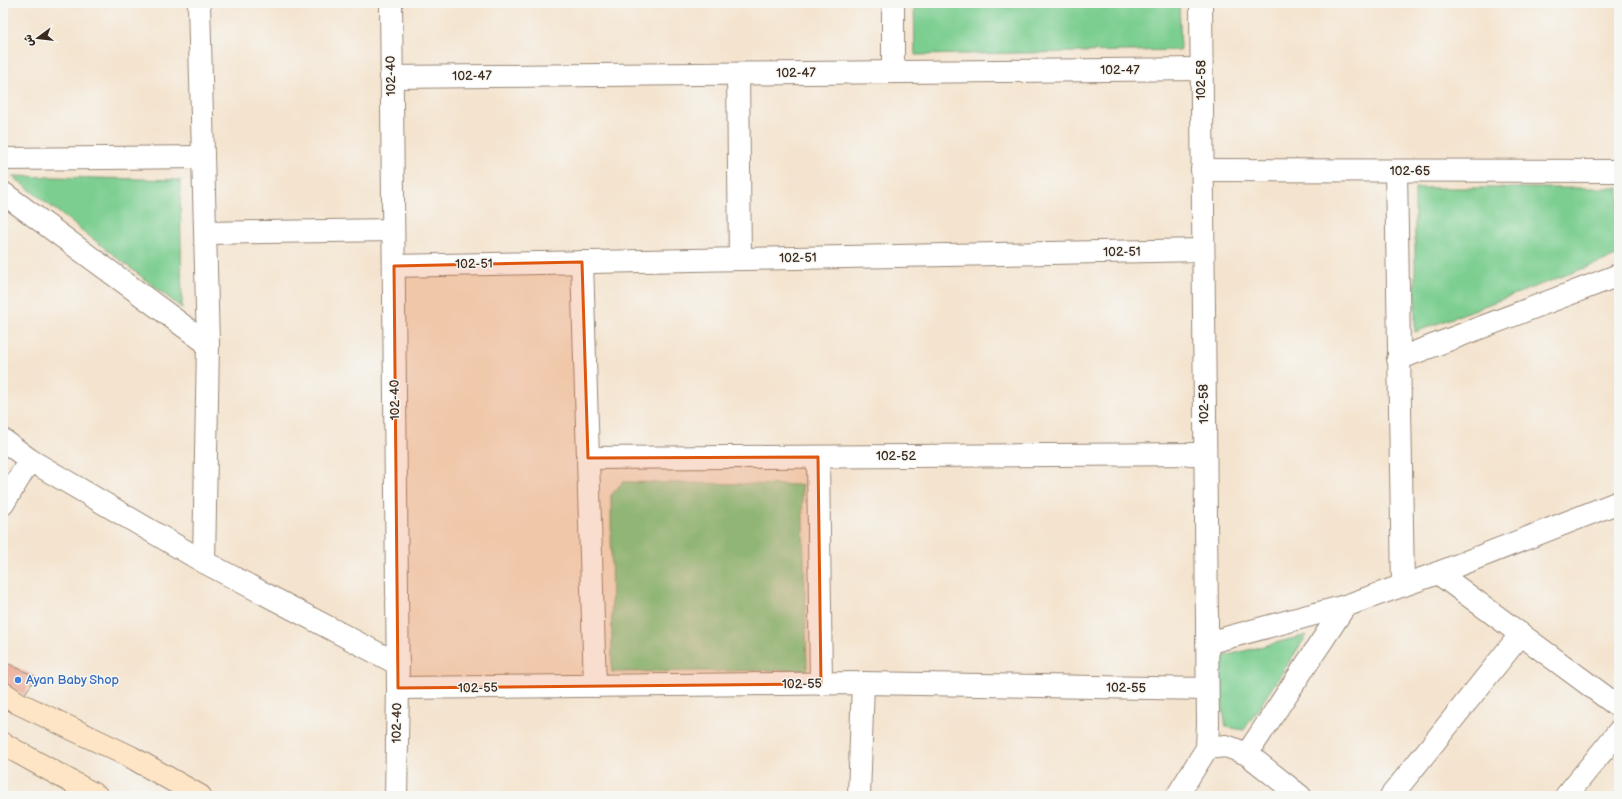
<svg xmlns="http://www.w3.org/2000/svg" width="1622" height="799" font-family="'Balsamiq Sans','Playpen Sans Arabic',sans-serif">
	<rect width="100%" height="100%" fill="#f6f6f2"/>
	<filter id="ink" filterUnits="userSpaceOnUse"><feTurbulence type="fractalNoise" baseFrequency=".025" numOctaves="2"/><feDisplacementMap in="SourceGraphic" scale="8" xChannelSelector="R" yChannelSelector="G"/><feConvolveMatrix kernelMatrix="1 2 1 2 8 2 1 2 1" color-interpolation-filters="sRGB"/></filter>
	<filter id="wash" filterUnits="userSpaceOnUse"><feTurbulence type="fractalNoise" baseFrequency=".012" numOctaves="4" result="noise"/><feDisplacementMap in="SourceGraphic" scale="16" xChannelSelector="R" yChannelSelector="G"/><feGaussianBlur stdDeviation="0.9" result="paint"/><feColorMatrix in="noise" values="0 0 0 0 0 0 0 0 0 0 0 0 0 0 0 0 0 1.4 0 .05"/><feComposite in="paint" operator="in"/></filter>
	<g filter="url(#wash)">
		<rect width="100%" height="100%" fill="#f4e4cf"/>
		<g fill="#7bce90" stroke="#5b7c57">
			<path d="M914 3H1179L1181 50 915 55Z"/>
			<path d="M12 176 180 180 182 308Z"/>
			<path d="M1415 188H1619V255L1415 332Z"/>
			<path d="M623 482 802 485 807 670 612 672 611 495Z"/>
			<path d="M1307 635 1244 730 1226 727 1217 674 1224 656Z"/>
		</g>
		<g id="blocks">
			<path fill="#e7977d" d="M9 664 36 677 24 695 3 684V672Z"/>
		</g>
	</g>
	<g filter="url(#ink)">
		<use href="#blocks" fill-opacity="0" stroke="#988776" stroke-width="1"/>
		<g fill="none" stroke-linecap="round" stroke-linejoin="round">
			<defs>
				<g id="minor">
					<path d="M199 3 208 344 204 562"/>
					<path d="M391 3 398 688 396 796"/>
					<path d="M893 3V72"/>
					<path d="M738 74 740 259"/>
					<path d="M391 77 1201 69"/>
					<path d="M3 159 203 157"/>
					<path d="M1202 170 1619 171"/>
					<path d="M1396 171 1403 585"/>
					<path d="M3 193 208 344"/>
					<path d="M205 233 393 230"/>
					<path d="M582 262 595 686"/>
					<path d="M394 266 1203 250"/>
					<path d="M1398 359 1619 275"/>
					<path d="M3 440 30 460 204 562 398 664"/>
					<path d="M818 457 821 684"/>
					<path d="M588 458 1205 454"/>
					<path d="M3 504 30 460"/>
					<path d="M1438 573 1619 707"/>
					<path d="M1207 643 1345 606 1438 573 1619 502"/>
					<path d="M398 688 863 683 1207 689"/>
					<path d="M1207 748 1226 746 1247 754 1300 796"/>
					<path d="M1247 754 1345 606"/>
					<path d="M859 796 863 683"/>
					<path d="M1177 796 1207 748 1208 724 1201 3"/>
					<path d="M1391 796 1521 634"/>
					<path d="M1566 796 1619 731"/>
				</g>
				<g id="secondary">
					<path d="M3 693 18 703 131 757 200 796"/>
					<path d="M3 744 97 796"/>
				</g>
			</defs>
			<use href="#minor" stroke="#988776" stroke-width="24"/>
			<use href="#secondary" stroke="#988776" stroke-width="24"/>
			<use href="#minor" stroke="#fff" stroke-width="22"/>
			<use href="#secondary" stroke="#fee5c5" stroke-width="22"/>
		</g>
	</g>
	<path fill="#df570d" fill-opacity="0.2" stroke="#df570d" stroke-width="3" stroke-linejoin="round" d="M582 262 588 458 818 457 821 684 398 688 394 266Z"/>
	<circle fill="#3f7fe0" stroke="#f6f6f2" stroke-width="1.5" cx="18" cy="680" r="4"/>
	<g text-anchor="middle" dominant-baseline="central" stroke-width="3" stroke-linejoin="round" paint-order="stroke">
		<g font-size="13" fill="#3b2a1e" stroke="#f6f6f2">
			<text x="1120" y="70">102-47</text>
			<text transform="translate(796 73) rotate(-1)">102-47</text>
			<text transform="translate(391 76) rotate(-91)">102-40</text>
			<text transform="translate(472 76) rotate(-1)">102-47</text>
			<text transform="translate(1201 80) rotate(-90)">102-58</text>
			<text x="1410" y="171">102-65</text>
			<text transform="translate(1122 252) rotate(-1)">102-51</text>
			<text transform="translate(798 258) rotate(-1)">102-51</text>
			<text transform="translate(474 264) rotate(-1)">102-51</text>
			<text transform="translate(395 400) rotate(-91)">102-40</text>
			<text transform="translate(1204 404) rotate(-91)">102-58</text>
			<text x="896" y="456">102-52</text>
			<text transform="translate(802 684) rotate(-1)">102-55</text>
			<text transform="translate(478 688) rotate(-1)">102-55</text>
			<text transform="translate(1126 688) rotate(1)">102-55</text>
			<text transform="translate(397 723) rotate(-89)">102-40</text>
		</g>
		<g font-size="13" fill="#366cbe" stroke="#f6f6f2" text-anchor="start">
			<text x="26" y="680">Ayan Baby Shop</text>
		</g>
	</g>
	<rect width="1622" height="799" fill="none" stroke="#f6f6f2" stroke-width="16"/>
	<g transform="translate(38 38) rotate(255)" stroke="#f6f6f2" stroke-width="3" paint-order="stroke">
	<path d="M0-3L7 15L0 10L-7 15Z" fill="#3b2a1e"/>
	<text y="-6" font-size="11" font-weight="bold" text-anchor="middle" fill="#3b2a1e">ش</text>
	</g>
</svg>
